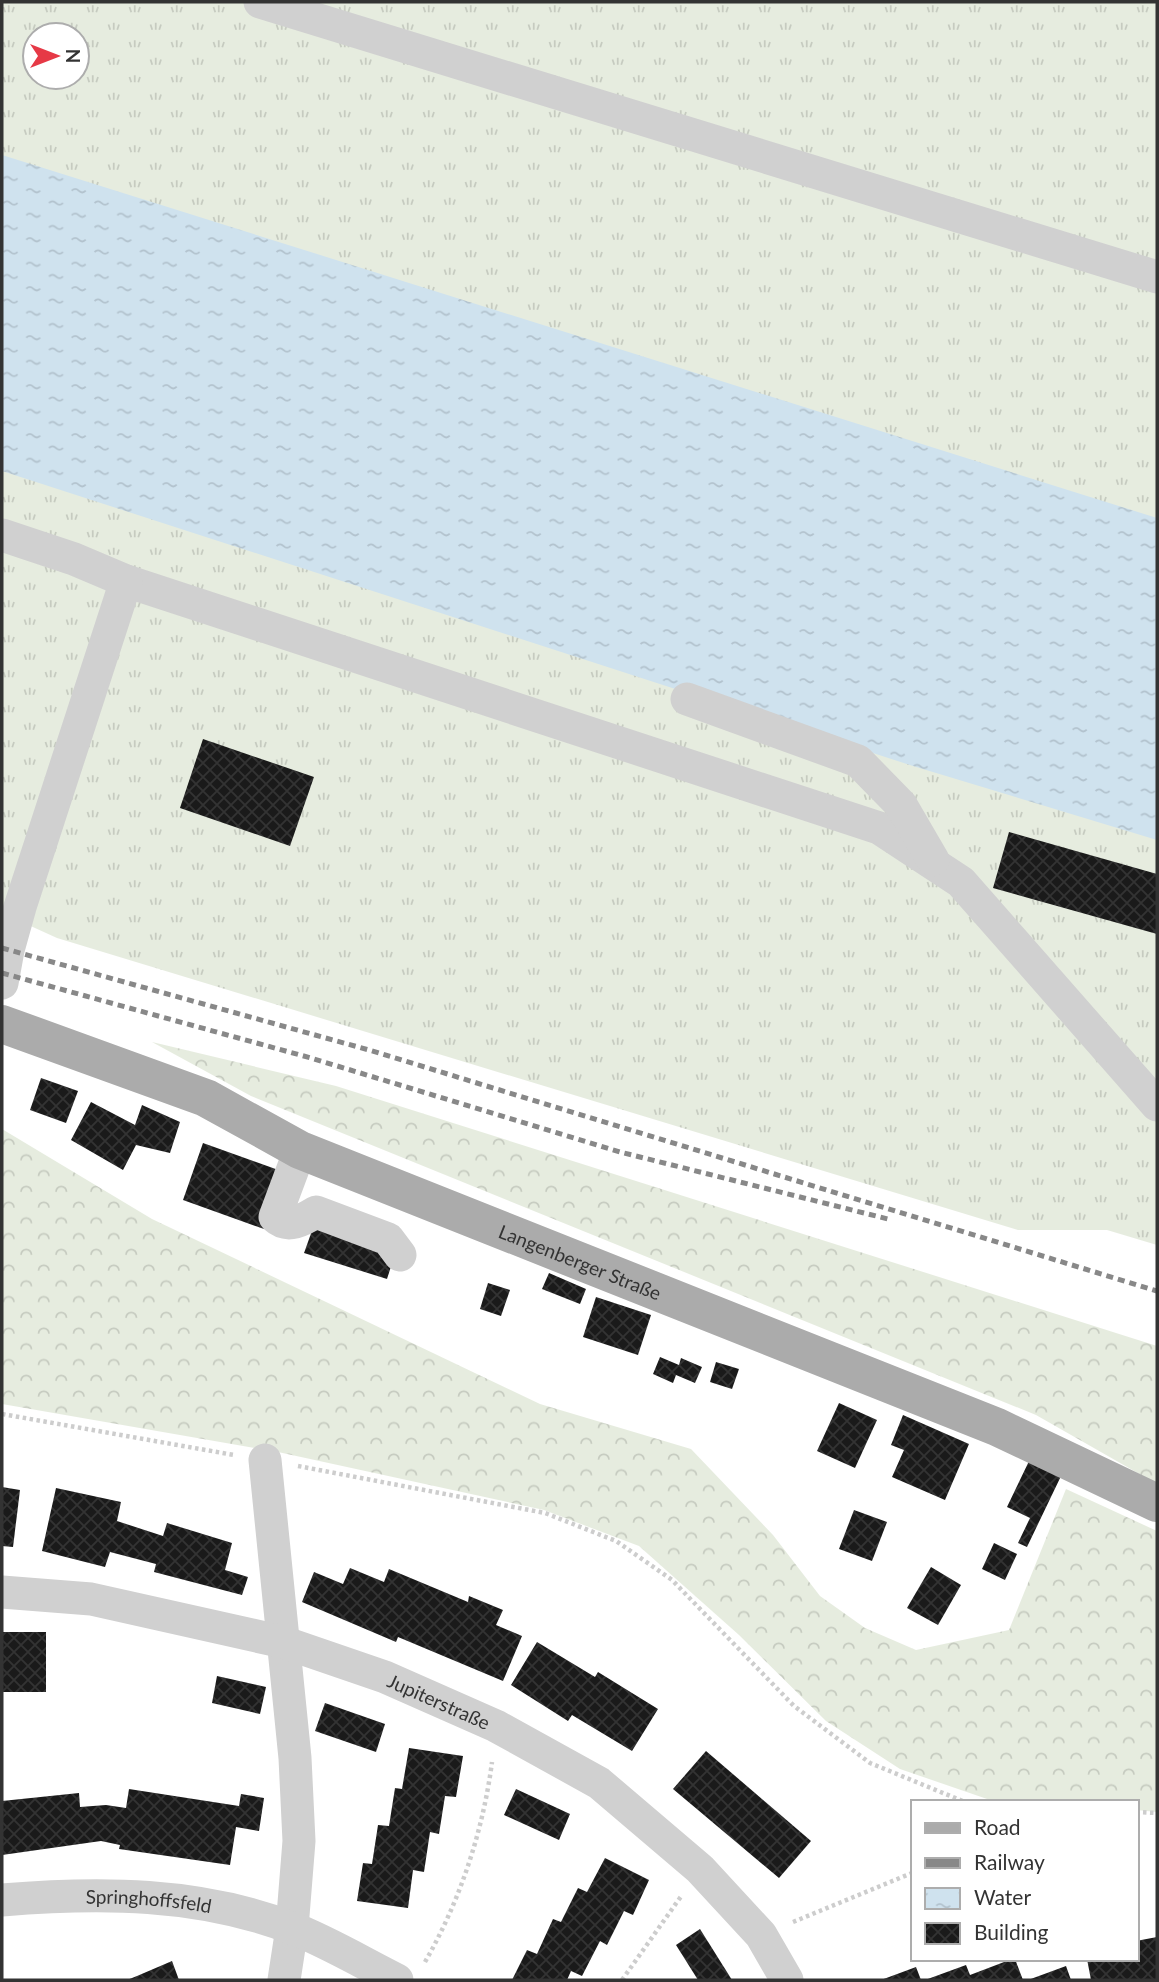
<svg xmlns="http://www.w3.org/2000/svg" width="1159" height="1982" font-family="Lato,sans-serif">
	<defs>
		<pattern id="grass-tufts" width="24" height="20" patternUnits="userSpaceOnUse" patternTransform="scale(1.75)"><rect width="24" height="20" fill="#e6ecdf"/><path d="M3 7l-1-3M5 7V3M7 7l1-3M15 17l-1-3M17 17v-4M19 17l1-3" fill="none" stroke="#c6cbc0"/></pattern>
		<pattern id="forest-crowns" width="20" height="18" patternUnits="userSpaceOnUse" patternTransform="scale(1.75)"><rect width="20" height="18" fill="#e6ecdf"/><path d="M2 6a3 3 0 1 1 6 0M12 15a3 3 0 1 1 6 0" fill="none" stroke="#c6cbc0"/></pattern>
		<pattern id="water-ripples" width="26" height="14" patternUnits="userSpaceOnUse" patternTransform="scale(1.75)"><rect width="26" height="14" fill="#cfe2ee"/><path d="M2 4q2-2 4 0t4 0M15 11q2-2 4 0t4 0" fill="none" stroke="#b2c2cd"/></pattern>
		<pattern id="building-cross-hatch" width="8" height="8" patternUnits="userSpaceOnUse" patternTransform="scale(1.75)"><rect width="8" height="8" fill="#1a1a1a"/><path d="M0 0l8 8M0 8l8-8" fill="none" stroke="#333"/></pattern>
	</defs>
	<rect width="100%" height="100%" fill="#fff"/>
	<path fill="url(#grass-tufts)" fill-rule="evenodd" d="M2 2H1157V1245L1107 1230H1018L57 938 2 913ZM35 35H77V77H35Z"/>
	<g fill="url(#forest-crowns)">
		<path d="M152 1042 336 1086 1157 1346V1484L1036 1415 251 1096Z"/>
		<path d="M2 1129 152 1219 540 1404 691 1449 773 1535 820 1596 865 1628 916 1650 1009 1630 1066 1489 1157 1531V1812L1136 1810V1802L990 1800 900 1769 826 1721 739 1635 639 1546 544 1510 278 1452 2 1404Z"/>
	</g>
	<path fill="url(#water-ripples)" d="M2 155 1157 518V840L913 766 2 471Z"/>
	<g fill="url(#building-cross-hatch)">
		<path d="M203 739 314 777 290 846 180 808Z"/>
		<path d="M1009 832 1157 874V934L993 888Z"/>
		<path d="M41 1078 78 1091 66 1123 30 1110Z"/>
		<path d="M91 1102 135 1125 142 1105 180 1122 170 1153 136 1145 123 1170 71 1140Z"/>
		<path d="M203 1143 284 1172 264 1229 183 1200Z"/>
		<path d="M313 1228 395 1254 387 1279 304 1253Z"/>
		<path d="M549 1273 586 1289 580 1304 542 1289Z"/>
		<path d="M488 1283 510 1290 501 1316 480 1309Z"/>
		<path d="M596 1297 651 1315 638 1355 583 1337Z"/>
		<path d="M660 1357 679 1365 681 1358 702 1367 695 1383 676 1375 673 1383 653 1374Z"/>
		<path d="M716 1362 739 1369 732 1389 710 1382Z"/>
		<path d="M839 1403 877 1420 855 1468 817 1451Z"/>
		<path d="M903 1415 969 1444 945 1500 892 1477 904 1450 891 1445Z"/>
		<path d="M1030 1459 1062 1474 1027 1547 1018 1543 1030 1518 1007 1507Z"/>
		<path d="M2 1487 20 1490 13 1547 2 1546Z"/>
		<path d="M56 1488 121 1502 117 1521 163 1536 167 1523 232 1543 225 1570 248 1577 242 1595 154 1572 156 1564 110 1552 105 1567 42 1551Z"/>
		<path d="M854 1510 887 1522 872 1561 839 1549Z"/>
		<path d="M994 1543 1017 1554 1005 1580 982 1569Z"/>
		<path d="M931 1567 961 1585 938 1625 907 1608Z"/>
		<path d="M350 1568 384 1582 389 1569 468 1602 469 1596 503 1610 496 1625 522 1636 503 1681 398 1637 396 1642 302 1602 314 1572 343 1584Z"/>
		<rect x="2" y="1632" width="44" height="60"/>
		<path d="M537 1642 595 1677 598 1672 658 1709 632 1751 572 1715 568 1721 511 1685Z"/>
		<path d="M217 1676 266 1687 260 1714 212 1703Z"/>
		<path d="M325 1703 385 1724 376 1752 315 1731Z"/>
		<path d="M409 1748 463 1756 456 1797 445 1796 439 1834 430 1832 424 1872 413 1870 408 1908 357 1901 363 1863 372 1864 378 1825 389 1826 395 1788 402 1789Z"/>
		<path d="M706 1751 811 1841 779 1878 673 1789Z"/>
		<path d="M129 1789 239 1806 241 1794 264 1798 259 1831 236 1827 230 1865 119 1849 120 1845 101 1841 2 1855V1801L79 1793 80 1807 106 1805 126 1808Z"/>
		<path d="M516 1789 570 1814 559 1840 504 1815Z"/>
		<path d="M605 1858 649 1880 633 1915 624 1911 607 1945 600 1941 582 1976 571 1971 567 1980H512L527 1950 537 1954 553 1919 561 1922 578 1888 587 1892Z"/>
		<path d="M700 1929 732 1980H698L676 1945Z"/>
		<path d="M1157 1937V1980H1091L1087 1959H1136V1941Z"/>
		<path d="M1012 1959H1015L1023 1980H925L966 1965 970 1975Z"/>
		<path d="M172 1961 179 1980H127L137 1976Z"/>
		<path d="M1066 1966 1071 1980H1028Z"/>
		<path d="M916 1967 921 1980H881Z"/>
	</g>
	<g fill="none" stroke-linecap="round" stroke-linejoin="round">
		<g stroke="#cdcdcd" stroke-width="4.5" stroke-dasharray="3.5 3.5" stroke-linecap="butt">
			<path d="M2 1414 234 1455"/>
			<path d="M298 1466 545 1513 616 1541 672 1580 794 1706 870 1763 965 1802"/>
			<path d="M1136 1812 1157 1813"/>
			<path d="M793 1922 912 1873"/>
			<path d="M425 1962C460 1901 483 1831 492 1762"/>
			<path d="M622 1980 682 1895"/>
		</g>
		<g stroke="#d0d0d0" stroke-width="33">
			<path d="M260 2 1157 277"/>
			<path d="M2 535 74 559 126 581 879 828 961 882 1157 1105"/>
			<path d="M687 699 858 761 901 805 933 860"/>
			<path d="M2 983 8 950 20 907 126 581"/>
			<path d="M300 1150 275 1217C288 1229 303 1220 316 1212L388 1239 400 1255"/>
			<path d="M265 1460 295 1758 299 1841 292 1928 284 1980"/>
			<path id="s1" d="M2 1592 91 1599 283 1642 385 1677 496 1726 599 1783 700 1869 761 1935 787 1980"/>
			<path id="s2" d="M2 1900C99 1892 199 1892 292 1928 328 1942 363 1963 397 1980"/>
		</g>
		<path stroke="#ababab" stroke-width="38" id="s3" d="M2 1024 206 1098 300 1150 997 1427 1157 1503"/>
		<g stroke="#888" stroke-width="5" stroke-dasharray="7 5" stroke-linecap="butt">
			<path d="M2 948 369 1050 1157 1291"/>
			<path d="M2 973 311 1058 620 1152 892 1220"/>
		</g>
	</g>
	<g text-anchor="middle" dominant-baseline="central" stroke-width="7" stroke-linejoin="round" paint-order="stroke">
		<g font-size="19" fill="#333" stroke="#fff">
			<text stroke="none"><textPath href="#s3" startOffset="626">Langenberger Straße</textPath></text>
			<text stroke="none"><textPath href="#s1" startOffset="453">Jupiterstraße</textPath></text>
			<text stroke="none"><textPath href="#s2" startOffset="147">Springhoffsfeld</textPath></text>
		</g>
	</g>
	<rect width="1159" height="1982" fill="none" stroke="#333333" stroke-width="7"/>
	<rect x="911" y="1800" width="228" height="161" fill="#ffffff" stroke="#adadad" stroke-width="2"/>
	<rect x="925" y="1823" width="35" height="10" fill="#ababab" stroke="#adadad" stroke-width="2"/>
	<text x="974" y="1835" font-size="21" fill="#333333">Road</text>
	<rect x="925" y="1858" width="35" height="10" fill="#888888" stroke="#adadad" stroke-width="2"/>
	<text x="974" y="1870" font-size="21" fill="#333333">Railway</text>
	<rect x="925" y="1888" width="35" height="21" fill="url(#water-ripples)" stroke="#adadad" stroke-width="2"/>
	<text x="974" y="1905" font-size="21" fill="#333333">Water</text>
	<rect x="925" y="1923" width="35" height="21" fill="url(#building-cross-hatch)" stroke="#adadad" stroke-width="2"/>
	<text x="974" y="1940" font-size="21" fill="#333333">Building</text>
	<g transform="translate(56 56) rotate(90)"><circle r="33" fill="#ffffff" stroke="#adadad" stroke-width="2"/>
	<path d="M0-5L12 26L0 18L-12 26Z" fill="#e63946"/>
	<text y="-10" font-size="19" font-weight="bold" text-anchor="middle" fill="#333333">N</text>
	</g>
</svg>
